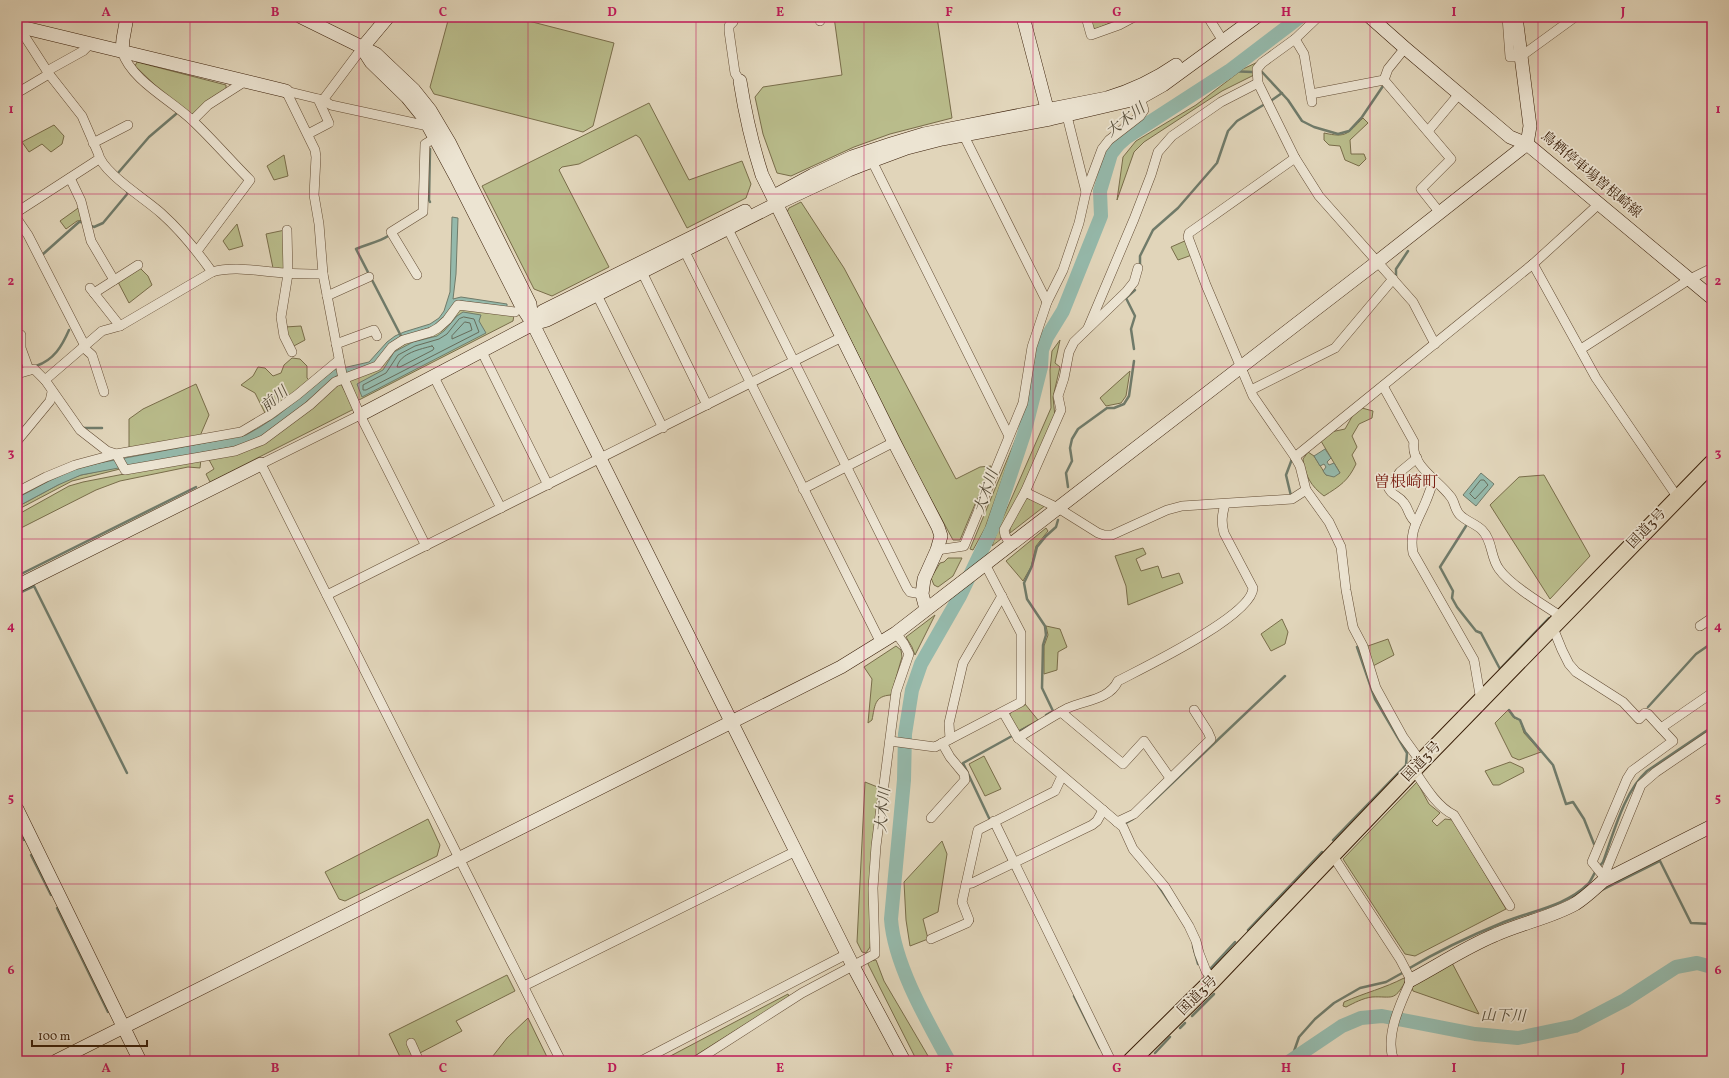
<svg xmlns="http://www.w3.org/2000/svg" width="1729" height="1078" font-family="Vollkorn,'Noto Serif JP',serif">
	<rect width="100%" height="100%" fill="#e1d5ba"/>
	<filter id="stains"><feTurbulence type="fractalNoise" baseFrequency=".005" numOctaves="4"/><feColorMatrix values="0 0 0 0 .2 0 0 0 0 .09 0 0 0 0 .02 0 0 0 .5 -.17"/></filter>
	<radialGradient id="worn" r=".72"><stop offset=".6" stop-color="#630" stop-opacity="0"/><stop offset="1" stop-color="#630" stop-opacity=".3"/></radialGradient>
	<g fill="#b9bc8b" stroke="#796d4a">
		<path d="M449 17H513L614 43 593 126 583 132 434 94 430 87Z"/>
		<path d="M834 17H937L952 118 890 134 854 147 791 176 777 173 763 134 755 97 763 87 842 75Z"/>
		<path d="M1089 17H1124L1096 29 1092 27Z"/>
		<path d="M1260 61 1254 75 1222 91 1144 142 1134 152 1117 200 1123 157 1136 141 1196 105 1243 69Z"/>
		<path d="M137 62 226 85V89L194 114H189L160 90 135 66Z"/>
		<path d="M649 103 689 180 742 161 751 184 746 198 687 228 640 138 636 135 579 164 562 167 559 170 609 267 552 296 534 289 482 186Z"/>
		<path d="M1363 118 1368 123 1350 140 1351 154H1364L1366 159 1359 166 1345 160 1340 146 1329 145 1324 140V133C1347 138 1347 134 1363 118Z"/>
		<path d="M54 125 64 136 62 144 51 152 42 144 29 152 22 142Z"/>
		<path d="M284 155 288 176 274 180 267 166Z"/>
		<path d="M801 202 844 268 956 479 980 467 991 466 960 540H953L920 479 787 212 789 208Z"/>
		<path d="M81 206 84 220 77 221 66 229 60 221Z"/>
		<path d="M237 224 243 246 229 250 223 241Z"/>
		<path d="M285 230V270L273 268 266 234Z"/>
		<path d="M1187 240 1192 255 1178 260 1171 247Z"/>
		<path d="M140 268 148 276 152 285 129 303 118 282Z"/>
		<path d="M459 308 514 315 513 321 357 401 347 381Z"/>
		<path d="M301 326 305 340 292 347 285 327Z"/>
		<path d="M1060 340 1055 363 1060 367 1053 397 1055 417 1012 511 1001 530V539L992 546 999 527 1051 408 1050 370 1052 351Z"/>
		<path d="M292 358 300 359 307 366V378L310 381 266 415 255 393 241 385 253 376 258 367 265 368 273 376 281 373 284 365Z"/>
		<path d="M1130 371 1126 396 1121 403 1106 406 1100 398Z"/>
		<path d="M196 384 209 415 200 436 129 449V419L143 409Z"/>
		<path d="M341 384 354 409 210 482 206 474 214 469 208 458 235 453 333 388Z"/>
		<path d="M1362 408 1373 411 1372 418 1359 424 1352 436 1357 447 1352 455 1356 464C1348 481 1340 486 1324 496 1311 486 1305 476 1303 459L1308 452 1314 456 1326 475 1340 473 1321 441 1331 432 1345 429 1353 415Z"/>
		<path d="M1017 436 985 528 973 550 970 549Z"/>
		<path d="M201 459 200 468 188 467 120 481 96 490 17 530V515L69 486 83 482Z"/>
		<path d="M119 467 120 469 72 481 17 510V507L69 479 81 475Z"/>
		<path d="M1544 475 1590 556 1550 599 1490 505 1519 477Z"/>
		<path d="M1026 496 1046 505 1010 533V528Z"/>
		<path d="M1046 528 1048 531 1036 546 1031 567 1023 581 1006 561Z"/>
		<path d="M1143 548 1146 554 1136 559 1141 571 1158 566 1162 578 1179 573 1183 583 1128 605 1126 586 1115 556Z"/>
		<path d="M948 558H962L953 576 938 587 934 585 931 578 940 563 944 562Z"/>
		<path d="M935 615 915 655 912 647 906 637Z"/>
		<path d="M1282 619 1288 632 1285 644 1271 651 1261 634Z"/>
		<path d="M1046 626 1060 629 1067 647 1058 652 1057 670 1044 674V646L1048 635Z"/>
		<path d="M1388 639 1394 655 1371 667 1365 647Z"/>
		<path d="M896 646 901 650 902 657 891 695C874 696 875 706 872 720L868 723 872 679 864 667Z"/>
		<path d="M1025 704 1038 720 1018 731 1009 716 1011 712Z"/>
		<path d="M1508 710 1514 718 1520 720 1524 733 1541 752 1519 760 1512 757 1495 723Z"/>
		<path d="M984 756 1001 789 985 796 969 764Z"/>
		<path d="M1510 762 1523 768 1524 772 1499 785H1493L1485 771Z"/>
		<path d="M865 782 880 788 870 947 866 953 862 952 857 942Z"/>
		<path d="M1417 782 1429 804 1440 813 1432 821 1437 826 1445 819 1453 820 1506 909 1415 956 1405 954 1343 859Z"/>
		<path d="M428 819 440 845 437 856 345 901 339 899 325 872Z"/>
		<path d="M942 841 947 854 938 912 923 919 928 939 910 946 906 920 904 882Z"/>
		<path d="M876 960 884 981 931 1061H917L868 964 869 961Z"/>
		<path d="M1451 961 1479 1014 1413 991 1412 988 1417 982Z"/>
		<path d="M507 975 515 991 456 1021 462 1031 418 1054 417 1061H402L389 1034Z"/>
		<path d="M1404 978 1405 982C1394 1002 1392 996 1372 997 1363 998 1354 1003 1346 1007L1343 1006 1344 1002C1364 993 1385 988 1404 978Z"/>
		<path d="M788 994 789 997 690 1059 687 1061H661Z"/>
		<path d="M528 1018 549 1061H489L507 1038Z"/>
	</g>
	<g fill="#95b9ab" stroke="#707b6a">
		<path d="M452 217 458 218 456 274 453 299 461 297 507 304V307L460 301 440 324 408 335 375 364 363 370 336 376 296 411 262 436 237 446 81 475 58 485 17 507V498L47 482 75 469 99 463 246 435 260 427 277 416 334 370 369 362 387 342 395 336 404 332 430 324 439 318 444 311 450 292Z"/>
		<path d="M463 312 481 315 479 321 486 333 362 397 357 384 383 370 394 352 413 342 437 336 444 331 457 316Z"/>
		<path d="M1325 449 1331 458 1327 462 1329 465 1334 463 1340 473 1334 477 1326 475 1323 471 1326 467 1324 464 1320 466 1314 456Z"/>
		<path d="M1481 473 1494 484 1476 506 1463 495Z"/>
	</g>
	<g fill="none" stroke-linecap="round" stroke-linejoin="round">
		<g stroke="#676c5a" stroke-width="1">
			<path d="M464 317 474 319 479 332 366 390H363V385L386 373 398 355 415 346 439 339 447 334 459 319Z"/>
			<path d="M465 322 470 323 472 330 452 339V336Z"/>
			<path d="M432 346 434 348 433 350 400 367H397C400 353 421 349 432 346Z"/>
			<path d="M1481 480H1484L1488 485 1475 499 1470 494Z"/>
		</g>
		<g stroke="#707b6a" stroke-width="2.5">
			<path d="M1229 71 1252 72"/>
			<path d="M1262 72 1288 100 1302 121 1314 127 1338 134 1349 131 1362 117 1383 86"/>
			<path d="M1272 100 1282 93"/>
			<path d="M118 173 149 137 176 114"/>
			<path d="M430 202 429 200 430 149"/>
			<path d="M90 225 94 227 103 223 128 193 127 192"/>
			<path d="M388 236C379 242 367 244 356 249L401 336"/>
			<path d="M42 255 79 222H84"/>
			<path d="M1140 267V256L1153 230 1178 208 1217 163 1228 131 1237 121 1265 104"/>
			<path d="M1396 276V269L1408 251"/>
			<path d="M1134 349 1131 329 1135 316 1126 298 1135 290"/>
			<path d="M36 366C54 360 62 346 69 330"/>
			<path d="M84 428H102"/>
			<path d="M1068 487 1066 473 1072 461 1070 448 1072 439 1078 429 1107 408H1114L1124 404 1129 396 1134 361"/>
			<path d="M1291 496 1286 475 1292 459"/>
			<path d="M1466 526 1440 567 1453 591 1452 598 1457 607 1476 631 1481 633 1500 669 1549 618"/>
			<path d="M17 576 196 487"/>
			<path d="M17 594 34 586 127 773"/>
			<path d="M1648 707 1696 654 1712 643"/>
			<path d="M1509 710 1514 717 1520 720 1525 732 1553 765 1566 804 1573 802 1584 819 1594 844"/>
			<path d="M1046 715 1053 711 1042 688 1043 645 1046 635 1045 626 1027 599 1024 583 1032 566 1037 547 1046 536 1056 527 1058 520"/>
			<path d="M1020 731 1029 726"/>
			<path d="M1146 808 1285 676"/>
			<path d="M989 818 963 763 1012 736"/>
			<path d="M1126 823 1133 819"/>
			<path d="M17 826 24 840"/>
			<path d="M1333 840 1406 765 1407 753 1375 699 1357 647"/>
			<path d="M31 855 51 895"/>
			<path d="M1599 867 1603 862C1614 832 1624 792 1647 771L1712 727"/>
			<path d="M1158 885 1172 906"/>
			<path d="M1602 890 1660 861 1691 923 1712 924"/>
			<path d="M57 908 108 1012"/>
			<path d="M1248 930 1322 852"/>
			<path d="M1193 946 1198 964"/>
			<path d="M1210 969 1235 942"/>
			<path d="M1408 969C1438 951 1472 935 1504 922 1531 911 1566 906 1588 884 1591 881 1593 875 1596 871"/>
			<path d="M1074 996 1100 1048"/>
			<path d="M1192 1016 1214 994"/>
			<path d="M1180 1028 1185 1023"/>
			<path d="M1155 1053 1170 1037"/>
			<path d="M1291 1060 1299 1037 1315 1019 1334 1003 1360 988 1386 982 1404 972"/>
		</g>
		<g stroke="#95b9ab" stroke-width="14">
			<path d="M949 1061C927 1021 894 964 891 919L904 780 905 734 912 690 921 664 960 596 993 527 1024 434 1041 367 1042 350 1047 337 1063 311 1101 216 1100 191 1111 154 1119 144 1127 137 1229 71 1300 17"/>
			<path d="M1290 1061 1342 1026 1361 1018 1382 1016 1475 1034 1518 1038 1575 1026 1625 1000 1676 967 1697 963 1712 967"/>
		</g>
		<defs>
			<g id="street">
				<path d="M729 17 733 22 729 26V31L735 73 740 81"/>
				<path d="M1086 17 1091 35 1119 25 1134 17"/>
				<path d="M1208 17 1223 41"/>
				<path d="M1318 17 1295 39 1262 63 1257 69 1258 83 1295 158 1319 196 1413 302 1435 344"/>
				<path d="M1507 17 1510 57H1520L1575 17"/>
				<path d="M820 21 822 17"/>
				<path d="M18 26 49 74 82 116 98 153C102 173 146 199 162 214 181 231 197 251 212 272"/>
				<path d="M1295 39 1304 54 1312 102"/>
				<path d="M122 51C131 81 173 101 194 122 213 140 231 161 250 180L197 251"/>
				<path d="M47 71 83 51 90 44"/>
				<path d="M1384 80 1451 159 1421 189 1440 213"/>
				<path d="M286 91 315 150 316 157 314 195 319 224 323 274 342 374 360 415"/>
				<path d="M286 91 323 100 362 48"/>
				<path d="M17 93 49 74"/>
				<path d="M1311 94 1384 80 1388 69 1405 48"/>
				<path d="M323 100 331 105 428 126"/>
				<path d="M1067 116 1086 192"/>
				<path d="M193 120 208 105 244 82"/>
				<path d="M1428 131 1459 94"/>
				<path d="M308 134 329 123 318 99"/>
				<path d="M964 136 1047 302"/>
				<path d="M93 143 128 125"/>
				<path d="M1295 158 1189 233 1188 237 1206 285 1253 396 1295 457 1300 466 1306 490 1329 522 1341 547 1346 590 1353 627 1363 646 1376 688 1403 737 1421 762"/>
				<path d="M872 161 1009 436"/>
				<path d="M70 178 81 201 91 241 114 280"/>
				<path d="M17 212 99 159"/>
				<path d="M17 219 28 235 85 346"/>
				<path d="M728 229 907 588 910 592 922 594"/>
				<path d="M287 230 288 274 281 317 284 336 292 352"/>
				<path d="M684 250 881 643"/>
				<path d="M1533 264 1596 378 1678 498"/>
				<path d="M642 272 707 405"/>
				<path d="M417 275 391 232 423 212 425 144 435 138"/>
				<path d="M90 288 120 326"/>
				<path d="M94 293 138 265"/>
				<path d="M597 295 663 428"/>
				<path d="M327 296 369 277"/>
				<path d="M1088 328 1134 219 1151 175 1158 152 1172 136 1221 102 1258 83"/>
				<path d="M21 335V348L29 370"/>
				<path d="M336 344 374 330 377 336"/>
				<path d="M83 347 92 355 104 392"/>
				<path d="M1581 349 1690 279 1712 268"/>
				<path d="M481 350 548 485"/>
				<path d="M17 374 34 369 45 380 80 430 107 451 116 454 125 470 235 451 263 440 310 405 335 382 377 366 392 347 403 340 431 332 438 328 447 320 458 305 515 312"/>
				<path d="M433 375 501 508"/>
				<path d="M45 380 102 331 120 326 212 272C235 265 261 272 285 273 298 274 310 274 323 274"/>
				<path d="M1383 386 1414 442C1410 465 1438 480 1450 496 1455 501 1454 509 1460 515 1466 521 1476 524 1482 530 1493 541 1490 557 1499 569 1510 585 1545 606 1562 617"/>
				<path d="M1251 390 1335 348 1393 279"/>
				<path d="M17 441 50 401 52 392"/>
				<path d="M1295 457 1533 264 1600 203"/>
				<path d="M1434 480C1431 487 1429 494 1426 501 1418 521 1409 530 1413 553L1474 660 1481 701"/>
				<path d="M803 489 894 442"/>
				<path d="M17 492 46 477 75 465 116 454 241 432 268 416 297 395 339 360"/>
				<path d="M1025 492 1061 410 1058 396 1064 378 1069 352 1074 342 1126 292 1134 282 1138 268"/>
				<path d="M1416 522C1409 518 1409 509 1404 503 1398 494 1391 497 1387 484L1395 479 1400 472 1417 458"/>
				<path d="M1010 544 1005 535 1004 530 1025 492 1058 508 1098 533 1104 535H1112L1167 510 1182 506 1292 499 1306 490"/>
				<path d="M426 546 360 415 261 464 561 1061"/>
				<path d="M937 550 964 546 1023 403 1032 347 1047 302 1063 270 1079 223 1086 192 1102 149 1109 140 1140 116 1144 110 1140 98"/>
				<path d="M327 595 842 337"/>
				<path d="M1700 626 1712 618"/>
				<path d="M1553 628 1562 650 1569 664 1576 672 1623 702 1639 719 1645 713 1648 714 1673 741 1632 771 1627 779 1592 862 1604 877"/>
				<path d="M1003 712 1018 738 1123 827 1133 849 1165 887 1189 926 1196 941 1199 953 1206 971 1213 980"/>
				<path d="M1061 712 1123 764 1144 741 1170 778"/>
				<path d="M1661 728 1712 693"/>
				<path d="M1018 738C1034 728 1051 717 1068 708 1085 700 1109 700 1118 681 1143 668 1252 616 1253 588L1224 533C1221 522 1222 515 1225 504"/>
				<path d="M950 739 949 723 963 663 1002 596"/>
				<path d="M890 741 935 747 1021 702V633L985 564"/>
				<path d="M1414 770C1424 785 1437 807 1454 815L1510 906"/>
				<path d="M1062 776 1055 791 978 830 966 884 972 883 1092 825 1097 821 1103 810"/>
				<path d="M931 818 965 780 964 774 950 757 942 743"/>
				<path d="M994 821 1111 1061"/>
				<path d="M1117 822 1134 814 1211 739 1208 732 1194 710"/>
				<path d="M1333 856 1400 959 1411 980C1401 1002 1384 1037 1394 1061"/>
				<path d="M1603 881 1607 868 1641 785 1656 772 1712 734"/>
				<path d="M931 939 967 923 969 920 962 902 966 884"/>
				<path d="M524 986 796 851"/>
				<path d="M411 1043 419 1061"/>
				<path d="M641 1061 847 954"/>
				<path d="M696 1061 802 993 875 954 873 888 876 846 896 692 909 654 904 644 896 633"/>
			</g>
			<g id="secondary">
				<path d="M301 17 376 54 414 90 430 110 449 142 530 304 532 320"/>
				<path d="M1023 17 1049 116"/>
				<path d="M1370 17 1405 48 1510 137 1527 144"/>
				<path d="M1516 17 1530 126 1527 144 1712 298"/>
				<path d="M17 26 286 91"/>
				<path d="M362 48 371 62 407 97 424 118 457 179 522 307 533 324 853 966 904 1061"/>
				<path d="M362 48 388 17"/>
				<path d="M122 51 123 39 127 17"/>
				<path d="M740 81C745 113 752 144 762 175L894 442 938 527 941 536 937 550 924 579 922 594 926 609"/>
				<path d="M774 196 813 175 852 157 891 144 924 134 1107 98C1133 90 1153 81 1176 65"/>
				<path d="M533 324 543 311 745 211"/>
				<path d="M360 415 533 324 547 320 776 204 849 170 872 161 907 148 942 139 1050 119 1140 98 1163 85 1256 17"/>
				<path d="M17 586 261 464"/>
				<path d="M17 809 140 1061"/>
				<path d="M1411 980C1439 965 1466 947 1495 935 1521 923 1550 918 1575 904 1586 897 1594 889 1603 881L1712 826"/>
				<path d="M56 1061 841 667 896 633 1377 262 1527 144"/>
			</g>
			<path id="highway" d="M1131 1061 1213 980 1421 762 1712 463"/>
		</defs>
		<use href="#street" stroke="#634c34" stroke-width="10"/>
		<use href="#secondary" stroke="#391e08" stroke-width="14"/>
		<use href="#highway" stroke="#391e08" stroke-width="18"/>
		<use href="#street" stroke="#ece4d2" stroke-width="9"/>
		<use href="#secondary" stroke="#ece4d2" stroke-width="13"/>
		<use href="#highway" stroke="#e1d5ba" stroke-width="16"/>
	</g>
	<path fill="none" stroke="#c2185b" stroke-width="1" stroke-opacity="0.55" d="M190 17V1061M359 17V1061M528 17V1061M696 17V1061M864 17V1061M1033 17V1061M1202 17V1061M1370 17V1061M1538 17V1061M17 194H1712M17 367H1712M17 539H1712M17 711H1712M17 884H1712"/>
	<g text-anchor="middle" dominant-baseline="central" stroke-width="3.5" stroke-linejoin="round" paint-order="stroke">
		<g font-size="14" fill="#391e08" stroke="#ece4d2">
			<text transform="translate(1591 175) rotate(40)">鳥栖停車場曽根崎線</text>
			<text transform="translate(1647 529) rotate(-46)">国道3号</text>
			<text transform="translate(1422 762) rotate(-46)">国道3号</text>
			<text transform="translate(1198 996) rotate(-45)">国道3号</text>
		</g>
		<g font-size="15" font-style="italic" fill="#554c39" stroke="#ece4d2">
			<text transform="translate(1126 121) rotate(-37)">大木川</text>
			<text transform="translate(275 400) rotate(-40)">前川</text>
			<text transform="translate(987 492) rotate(-71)">大木川</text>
			<text transform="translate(884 810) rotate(-85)">大木川</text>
			<text transform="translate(1503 1017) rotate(1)">山下川</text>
		</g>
		<g font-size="16" fill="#7a1f14" stroke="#ece4d2">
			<text x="1406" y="483">曽根崎町</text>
		</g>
	</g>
	<rect width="1729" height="1078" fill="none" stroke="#e1d5ba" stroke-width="44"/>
	<path d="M32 1040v6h115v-6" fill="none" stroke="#391e08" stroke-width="2"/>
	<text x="38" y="1040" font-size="12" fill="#391e08" stroke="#ece4d2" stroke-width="3" paint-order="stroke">100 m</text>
	<rect x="22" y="22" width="1685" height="1034" fill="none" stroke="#c2185b" stroke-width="1.5"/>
	<g font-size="13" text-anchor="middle" font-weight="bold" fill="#c2185b">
		<text x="106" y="16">A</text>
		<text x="275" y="16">B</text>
		<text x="443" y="16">C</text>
		<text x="612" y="16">D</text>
		<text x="780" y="16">E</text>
		<text x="949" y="16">F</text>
		<text x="1117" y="16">G</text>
		<text x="1286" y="16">H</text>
		<text x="1454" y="16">I</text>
		<text x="1623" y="16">J</text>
		<text x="11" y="113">1</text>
		<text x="1718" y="113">1</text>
		<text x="11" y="285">2</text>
		<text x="1718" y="285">2</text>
		<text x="11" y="457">3</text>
		<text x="1718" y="457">3</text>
		<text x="11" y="630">4</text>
		<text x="1718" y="630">4</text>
		<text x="11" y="802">5</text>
		<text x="1718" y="802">5</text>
		<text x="11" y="974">6</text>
		<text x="1718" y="974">6</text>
		<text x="106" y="1072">A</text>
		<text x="275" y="1072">B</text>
		<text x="443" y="1072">C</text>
		<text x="612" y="1072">D</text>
		<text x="780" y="1072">E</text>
		<text x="949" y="1072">F</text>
		<text x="1117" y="1072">G</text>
		<text x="1286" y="1072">H</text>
		<text x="1454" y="1072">I</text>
		<text x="1623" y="1072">J</text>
	</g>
	<rect width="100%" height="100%" filter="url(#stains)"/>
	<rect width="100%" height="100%" fill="url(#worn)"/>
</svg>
